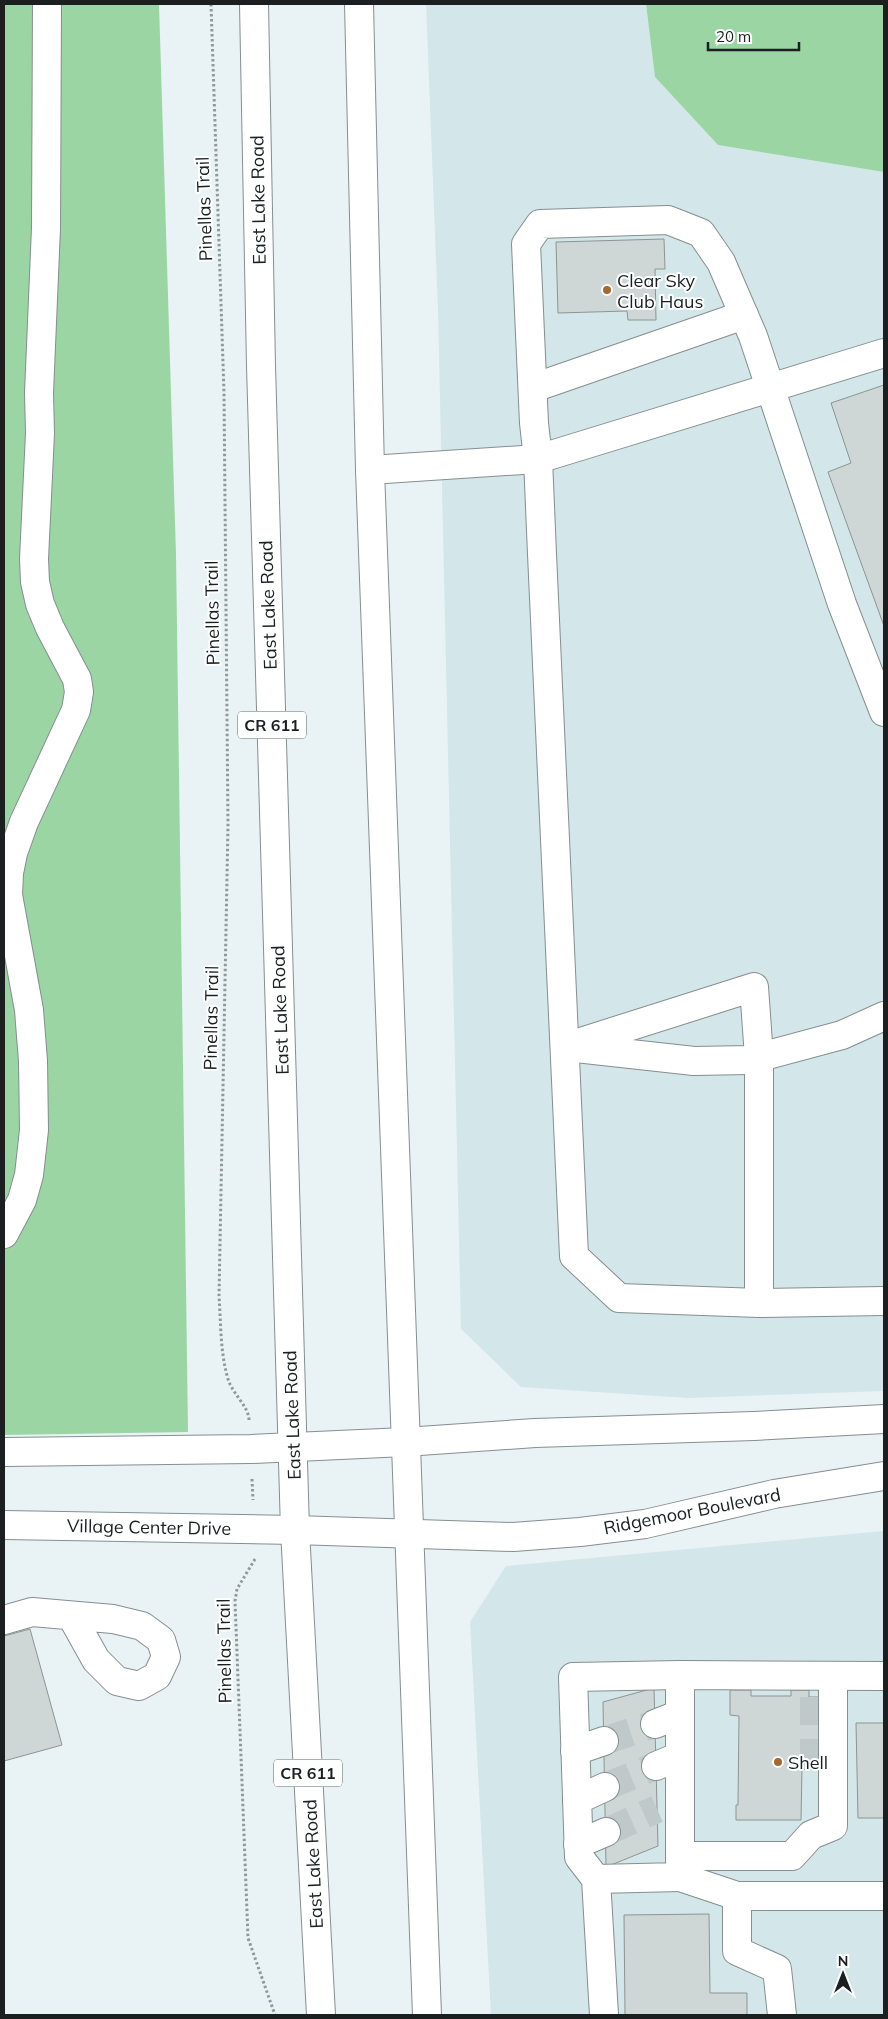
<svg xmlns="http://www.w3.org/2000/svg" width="888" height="2019" font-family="Mulish,sans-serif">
	<rect width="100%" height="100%" fill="#e9f3f5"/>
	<g fill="#d3e6e9">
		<path d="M426 4H646L655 77 718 145 884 172V1391L688 1398 521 1387 461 1329 438 310Z"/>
		<path d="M884 1531V2015H491L470 1622 506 1566Z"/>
	</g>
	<g fill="#9bd5a3">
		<path d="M4 4H159L176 555 188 1432 4 1435Z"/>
		<path d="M646 4H884V172L718 145 655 77Z"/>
	</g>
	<g fill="#ced7d5" stroke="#8c9592">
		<path d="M664 239 665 269H655L656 320H628L627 311 558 313 556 242Z"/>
		<path d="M884 385V626L828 472 851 463 831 403Z"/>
		<path d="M30 1629 62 1745 4 1761V1636Z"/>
		<path d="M654 1688 658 1846 606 1867 603 1702Z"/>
		<path d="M730 1690H751V1696H791V1690H809V1697H825V1769H802L801 1820H736V1805H738L739 1716 730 1715Z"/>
		<path d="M856 1723H884V1818H858Z"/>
		<path d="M709 1914 710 1993H747V2015H625L624 1915Z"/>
	</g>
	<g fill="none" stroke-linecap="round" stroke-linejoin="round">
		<g stroke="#c0c9ca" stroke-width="28" stroke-dasharray="28 14" stroke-linecap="butt">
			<path d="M814 1697V1769"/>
			<path d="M604 1741 655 1724"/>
			<path d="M605 1787 656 1766"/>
			<path d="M606 1832 657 1809"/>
		</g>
		<defs>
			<g id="minor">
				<path d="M533 388 744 315"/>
				<path d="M370 470 538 459 884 353"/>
				<path d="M884 712 842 604 753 336 721 262 701 233 668 220 540 224 526 244 534 423 538 459 542 554 574 1256 619 1298 759 1303 884 1301"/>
				<path d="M565 1047 754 987 759 1057V1303"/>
				<path d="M576 1048 694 1061 749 1060 842 1035 884 1016"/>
				<path d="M4 1234 22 1200 29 1175 34 1130 33 1061 29 1010 8 895 9 873 13 853 24 822 76 710 79 692 77 679 50 628 40 604 35 582 34 559 40 433 39 393 46 228 47 4"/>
				<path d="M4 1452 251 1449 405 1442 535 1433 754 1426 884 1419"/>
				<path d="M4 1525 295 1530 513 1537 580 1532 645 1524 774 1494 884 1476"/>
				<path d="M4 1620 32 1612 113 1619 142 1626 161 1640 166 1657 157 1676 139 1686 117 1681 96 1660 72 1617"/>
				<path d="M655 1724 680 1714"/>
				<path d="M575 1751 604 1741"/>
				<path d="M656 1766 680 1756"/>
				<path d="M577 1800 605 1787"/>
				<path d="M578 1844 606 1832"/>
				<path d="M680 1856H792L811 1835 833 1826V1676"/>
				<path d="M680 1877 737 1896"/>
				<path d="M596 1879 680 1877V1675"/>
				<path d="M604 2015 596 1879 579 1857 573 1677 680 1675 884 1676"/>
				<path d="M782 2015 777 1969 737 1951V1896H884"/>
			</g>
			<g id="major">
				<path d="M254 4 261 366 295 1530 321 2015"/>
				<path d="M359 4 370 470 427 2015"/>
			</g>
		</defs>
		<use href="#minor" stroke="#858e90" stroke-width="30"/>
		<use href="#major" stroke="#858e90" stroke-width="30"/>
		<g stroke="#909899" stroke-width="3" stroke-dasharray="2.5 2.5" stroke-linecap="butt">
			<path d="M211 4 224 393 228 825 219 1296C221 1323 220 1352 228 1379 232 1393 249 1407 249 1420"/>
			<path d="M252 1479 253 1500"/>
			<path d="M255 1559 237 1589 235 1601 248 1938 275 2015"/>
		</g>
		<use href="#minor" stroke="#fff" stroke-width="28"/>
		<use href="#major" stroke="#fff" stroke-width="28"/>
	</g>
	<g fill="#a76830" stroke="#fdffff" stroke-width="2">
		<circle cx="607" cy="290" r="5"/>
		<circle cx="778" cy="1762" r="5"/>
	</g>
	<g text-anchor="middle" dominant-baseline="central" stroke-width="4" stroke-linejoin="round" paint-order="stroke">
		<g fill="#fdffff" stroke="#5f6263" stroke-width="1">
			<rect x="238" y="711.5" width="68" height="27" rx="4"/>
			<rect x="274" y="1759.5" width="68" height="27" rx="4"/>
		</g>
		<g font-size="16" font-weight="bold" fill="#1b1f20">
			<text x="272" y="725">CR 611</text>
			<text x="308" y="1773">CR 611</text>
		</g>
		<g font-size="18" fill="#1b1f20" stroke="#fdffff">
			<text transform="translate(258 200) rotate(-91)">East Lake Road</text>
			<text transform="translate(204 209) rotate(-92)">Pinellas Trail</text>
			<text transform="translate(268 605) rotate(-92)">East Lake Road</text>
			<text transform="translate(212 613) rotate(-91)">Pinellas Trail</text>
			<text transform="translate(280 1010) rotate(-92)">East Lake Road</text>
			<text transform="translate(211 1018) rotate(-89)">Pinellas Trail</text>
			<text transform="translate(292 1415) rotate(-92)">East Lake Road</text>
			<text transform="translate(692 1511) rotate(-11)">Ridgemoor Boulevard</text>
			<text transform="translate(149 1527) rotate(1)">Village Center Drive</text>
			<text transform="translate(224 1651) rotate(-91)">Pinellas Trail</text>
			<text transform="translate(313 1864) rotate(-93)">East Lake Road</text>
		</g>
		<g font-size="18" fill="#1b1f20" stroke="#fdffff" text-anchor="start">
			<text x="617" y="280">Clear Sky<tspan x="617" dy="21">Club Haus</tspan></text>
			<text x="788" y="1762">Shell</text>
		</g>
	</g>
	<rect width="888" height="2019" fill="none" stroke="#1b1f20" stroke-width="10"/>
	<g transform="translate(843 1974)" stroke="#fdffff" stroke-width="4" paint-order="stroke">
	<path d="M0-4L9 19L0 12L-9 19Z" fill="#1b1f20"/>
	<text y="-8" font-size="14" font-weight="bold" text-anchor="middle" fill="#1b1f20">N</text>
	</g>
	<path d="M708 42v8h91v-8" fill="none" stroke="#1b1f20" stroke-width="2.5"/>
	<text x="716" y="42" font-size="15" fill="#1b1f20" stroke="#fdffff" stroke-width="4" paint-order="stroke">20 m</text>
</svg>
